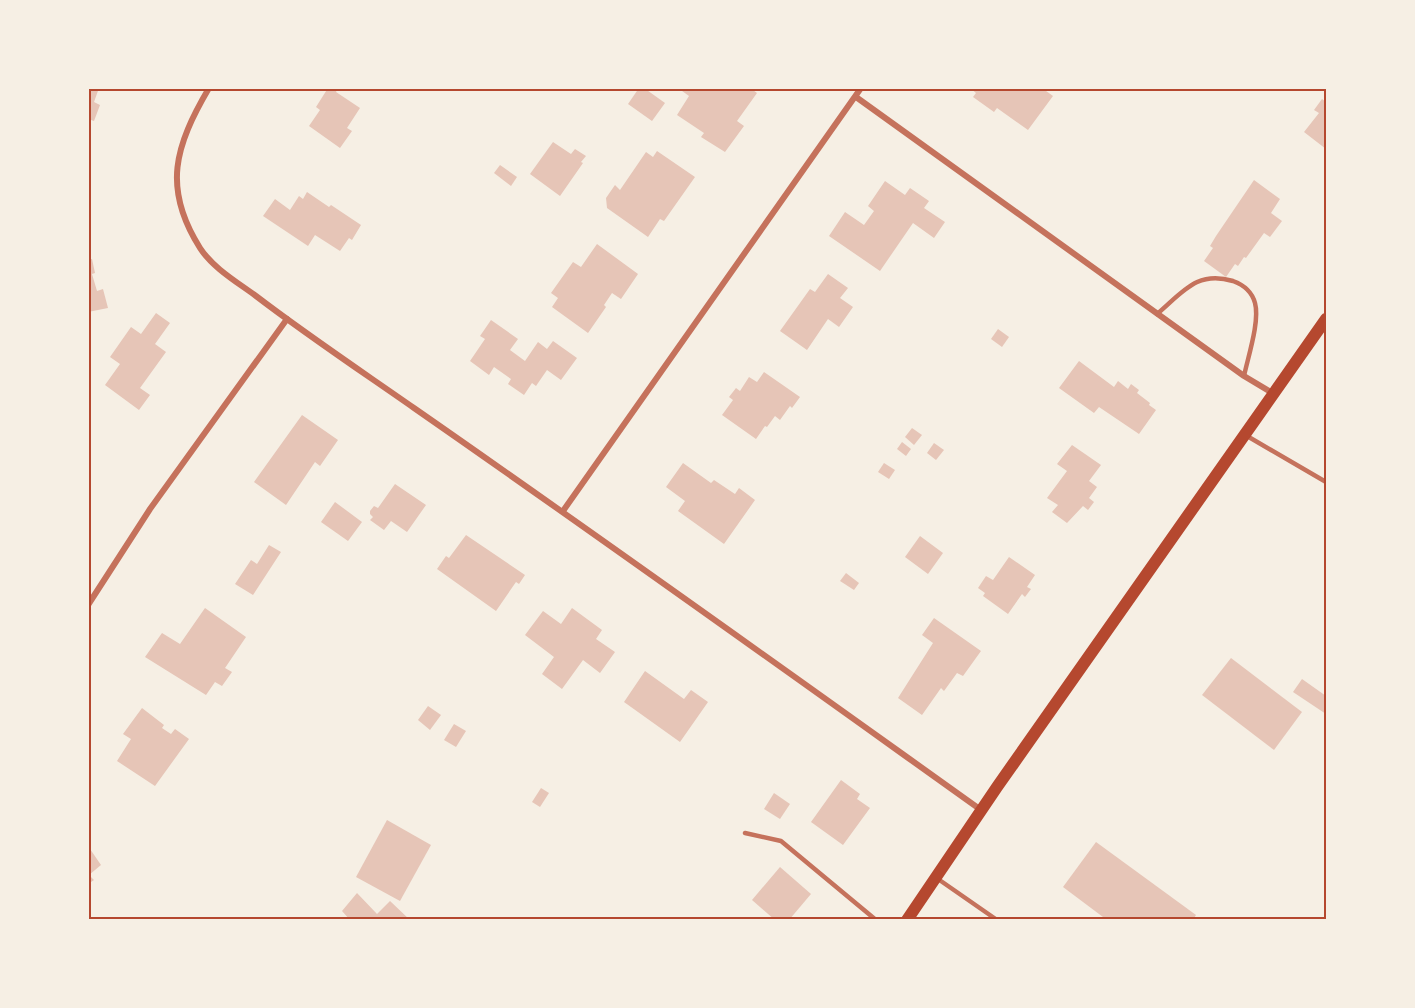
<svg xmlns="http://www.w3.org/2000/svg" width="1415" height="1008" font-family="'Titillium Web',sans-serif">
	<rect width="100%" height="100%" fill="#f6efe4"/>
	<g fill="#e6c5b7">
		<path d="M88 88H99L94 102 100 105 94 121 88 119Z"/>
		<path d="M328 88H335L337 90 336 92 360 108 347 128 352 131 340 148 309 126 320 110 316 107Z"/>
		<path d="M639 88H644L665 103 652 121 628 104Z"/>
		<path d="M678 88H750L757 93 737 121 744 126 725 152 701 137 704 133 677 115 689 96Z"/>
		<path d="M970 88H1042L1053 96 1028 130 997 108 994 112 973 97 976 93Z"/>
		<path d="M1322 99 1326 102V149L1304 132 1319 113 1314 110Z"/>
		<path d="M553 142 571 154 575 149 586 156 581 162 583 163 560 196 530 174Z"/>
		<path d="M657 151 695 177 664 221 660 219 648 237 607 208 606 198 615 185 620 190 646 152 653 157Z"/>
		<path d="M500 165 517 177 511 186 494 173Z"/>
		<path d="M1254 180 1280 199 1271 213 1282 221 1270 237 1264 233 1246 258 1244 257 1238 266 1235 264 1226 277 1204 261 1213 248 1210 246 1216 236Z"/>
		<path d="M885 181 905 195 910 188 929 201 924 208 945 222 934 238 913 223 880 271 829 236 845 212 864 225 874 211 868 206Z"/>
		<path d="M307 192 329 207 331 205 361 225 352 240 349 238 340 251 315 235 308 246 263 216 275 199 290 210 299 196 303 199Z"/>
		<path d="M597 244 638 274 621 299 612 293 604 305 606 307 588 333 552 307 558 298 551 293 573 262 581 267Z"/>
		<path d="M92 259 95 273 92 274 97 291 103 289 108 308 88 312V260Z"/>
		<path d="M828 274 848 288 840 298 853 307 839 327 828 319 807 350 780 331 810 289 815 292Z"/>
		<path d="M156 313 170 323 155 344 166 352 140 388 150 395 139 410 105 385 120 364 110 357 131 327 141 334Z"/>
		<path d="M491 320 518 339 510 350 525 361 538 342 547 349 553 341 577 358 561 380 547 370 536 386 532 383 524 395 508 384 511 379 494 367 489 375 470 361 485 339 480 336Z"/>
		<path d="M998 329 1009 337 1002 347 991 339Z"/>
		<path d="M1079 361 1114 387 1118 381 1128 389 1131 384 1139 390 1137 393 1150 403 1149 405 1156 410 1139 434 1099 407 1094 413 1059 388Z"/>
		<path d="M764 372 800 397 792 408 790 406 780 420 775 416 767 427 765 426 756 439 722 415 733 400 729 397 736 388 740 391 749 377 757 382Z"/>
		<path d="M302 415 338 440 320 466 315 462 286 505 254 482Z"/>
		<path d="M912 428 922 435 914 445 905 437Z"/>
		<path d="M902 442 911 449 906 456 897 449Z"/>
		<path d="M934 443 944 450 936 460 927 453Z"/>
		<path d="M1072 445 1101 465 1089 481 1097 487 1089 498 1094 502 1088 510 1083 506 1067 523 1052 512 1058 505 1047 498 1067 471 1057 464Z"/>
		<path d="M683 463 711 483 714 480 735 494 739 488 755 500 724 544 678 511 685 501 666 487Z"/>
		<path d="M884 463 895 470 889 479 878 472Z"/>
		<path d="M395 484 426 505 407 532 391 521 384 530 370 520 373 517 370 514V511L374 506 378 508Z"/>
		<path d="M335 502 362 522 348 541 321 522Z"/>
		<path d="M466 535 525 575 519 584 516 582 496 611 437 569 446 556 449 558Z"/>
		<path d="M920 536 943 553 928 574 905 557Z"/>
		<path d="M269 545 281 552 253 595 235 584 251 560 257 564Z"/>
		<path d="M1009 557 1035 575 1027 587 1031 589 1025 597 1022 594 1008 614 983 596 985 593 978 588 986 576 993 580Z"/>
		<path d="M846 573 859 583 854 590 840 581Z"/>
		<path d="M205 608 246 637 225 668 232 672 222 686 215 682 206 695 145 657 162 633 180 644Z"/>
		<path d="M572 608 602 630 596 639 615 652 600 673 583 660 562 689 542 674 554 657 525 635 543 611 561 624Z"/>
		<path d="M934 618 981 651 963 676 957 673 944 691 941 688 922 715 898 698 933 643 922 635Z"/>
		<path d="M1231 658 1302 712 1274 750 1202 695Z"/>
		<path d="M645 671 684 699 691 690 708 702 680 742 624 702Z"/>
		<path d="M1302 679 1326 696V714L1293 692Z"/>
		<path d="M428 706 441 715 430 730 418 720Z"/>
		<path d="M142 708 164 725 162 728 171 734 175 729 189 739 155 786 117 761 131 739 123 734Z"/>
		<path d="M454 724 466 731 456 747 444 740Z"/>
		<path d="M841 780 860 794 857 799 870 808 843 845 811 822Z"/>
		<path d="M541 788 549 793 540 807 532 802Z"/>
		<path d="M774 793 790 804 780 819 764 809Z"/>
		<path d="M387 820 431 845 400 901 356 877Z"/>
		<path d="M1096 842 1196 915 1193 920H1107L1063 887Z"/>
		<path d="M88 846 101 865 89 875 94 880 88 884Z"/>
		<path d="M780 867 811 894 789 920H775L752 900Z"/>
		<path d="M357 893 377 914 390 901 410 920H350L342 911Z"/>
	</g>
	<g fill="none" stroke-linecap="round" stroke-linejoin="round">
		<g stroke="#c5725c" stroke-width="4.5">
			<path d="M1157 314C1183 292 1197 270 1233 281 1244 285 1252 292 1255 303 1260 321 1248 357 1244 376"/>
			<path d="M1247 436 1326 482"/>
			<path d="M745 833 781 841 876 920"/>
			<path d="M938 879 997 920"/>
		</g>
		<g stroke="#c5725c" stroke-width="6">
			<path d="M209 88C175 146 162 188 200 248 213 268 237 282 256 296 307 335 361 371 414 408 604 540 792 675 981 810"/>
			<path d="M856 97 1244 376 1274 394"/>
			<path d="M563 511 861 88"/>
			<path d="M88 605 150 509 287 319"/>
		</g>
		<path stroke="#b5482f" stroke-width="12" d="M907 920 997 787 1326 319"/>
	</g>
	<rect width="1415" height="1008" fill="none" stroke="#f6efe4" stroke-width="180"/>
	<rect x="90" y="90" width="1235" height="828" fill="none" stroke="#b5482f" stroke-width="2"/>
</svg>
